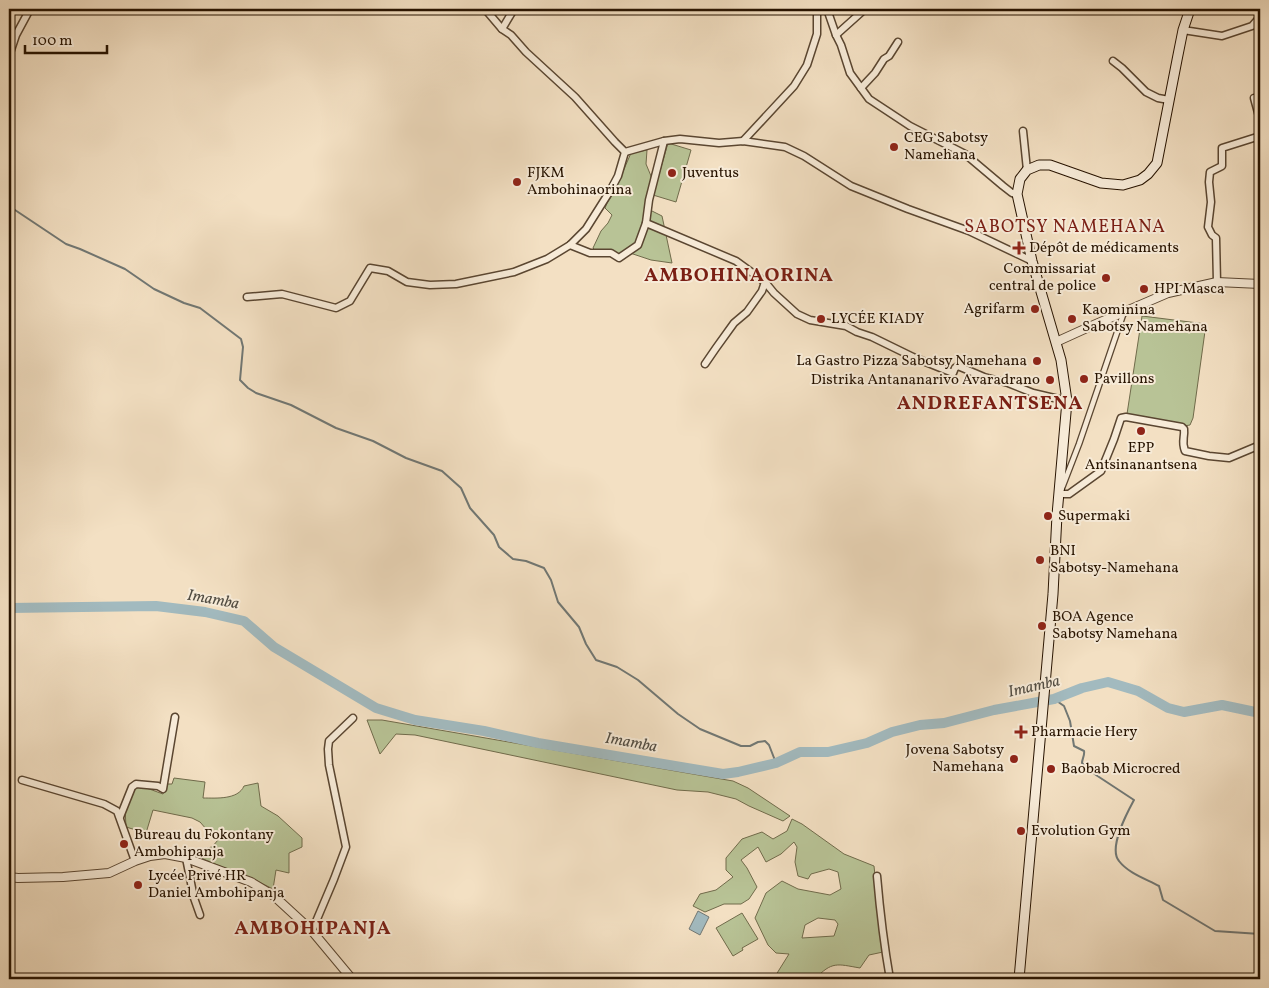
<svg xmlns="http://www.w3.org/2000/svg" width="1269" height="988" font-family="Vollkorn,serif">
	<rect width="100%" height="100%" fill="#f3e0c3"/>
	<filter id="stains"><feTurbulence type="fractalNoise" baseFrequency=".004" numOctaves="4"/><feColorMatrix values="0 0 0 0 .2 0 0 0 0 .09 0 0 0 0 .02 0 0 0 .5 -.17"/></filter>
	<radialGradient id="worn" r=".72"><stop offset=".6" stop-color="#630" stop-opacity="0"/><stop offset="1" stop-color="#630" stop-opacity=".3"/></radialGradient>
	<g fill="#b8c396" stroke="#706b4b" fill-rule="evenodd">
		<path d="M668 143 691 150 676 202 653 195Z"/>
		<path d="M647 150 646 164 651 176 648 209 662 216 672 263 651 260 630 253 618 254 612 252 596 251 593 248 601 231 608 223 612 215 605 208 607 203 615 190 631 153Z"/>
		<path d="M1142 316 1206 324 1193 418 1190 425 1184 426 1127 414Z"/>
		<path d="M367 720H382L733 781 748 788 790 816 783 821 749 806 736 799 708 792 677 790 415 735 396 734 380 754Z"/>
		<path d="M174 778 205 782 203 798C216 798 238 800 244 786L258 783 261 806 278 816 302 838V847L289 853V873L276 870 273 889 249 877H246L201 858 202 849 212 847 218 840 215 834 207 830 200 822 192 818 153 810 146 833 126 827 125 808 132 791 141 786 163 794 167 784H172Z"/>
		<path d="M792 819 802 824 844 854 874 866 883 952 869 955 860 968C837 964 832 961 815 979H771L774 978 789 954 776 953 768 945 755 918 766 893 782 881 798 889 830 895 841 889 838 872 829 869 811 874 808 879 798 876 795 862 797 847 794 842 781 854 766 862 758 847 741 860 747 868 757 887 749 899 741 904H724L705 912 693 906 700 894 716 890 733 877 726 870V858L742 839 762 832 773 839 787 831ZM818 918 835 920 838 924 834 936 802 938 805 925Z"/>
		<path d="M742 913 758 939 742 948 743 950 733 956 716 928Z"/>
	</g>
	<path fill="#a2babf" stroke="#717773" d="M698 911 709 917 700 935 689 929Z"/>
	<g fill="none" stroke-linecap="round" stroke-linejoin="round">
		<g stroke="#717773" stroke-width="2">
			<path d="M9 206 66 244 80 249 125 269 154 289 184 303 200 308 241 339 243 347 240 380 248 388 256 393 291 405 336 428 373 441 406 458 442 471 461 488 470 508 494 535 499 547 513 559 526 561 544 568 551 580 558 602 579 627 586 644 596 660 617 667 638 680 678 714 700 729 741 746H750L758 742 765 741 769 745 776 763"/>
			<path d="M1054 699 1064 706 1070 721 1074 746 1084 751C1085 755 1082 759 1082 763L1096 775 1134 800C1127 813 1108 848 1119 861 1128 873 1146 879 1159 886L1163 900 1215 931 1260 934"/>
		</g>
		<path stroke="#a2babf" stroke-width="10" d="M9 608 156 606 205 612 244 621 274 647 376 708 415 720 484 731 538 743 723 774 738 772 776 763 800 752H828L867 743 892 732 920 725 944 723 994 710 1054 699 1082 688 1108 682 1138 691 1168 708 1184 712 1222 705 1260 713"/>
		<defs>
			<path id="pedestrian" d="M1062 488 1079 444 1124 312"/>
			<g id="minor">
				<path d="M485 9 502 29 511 35 526 52 575 97 615 142 625 152 664 141 680 139 719 143 743 141 785 147 804 156 851 186 908 209 969 231 1032 261"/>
				<path d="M827 9 836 35 841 45 850 73 869 99 910 126 965 154 1003 186 1012 193 1017 194"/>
				<path d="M502 29 514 9"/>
				<path d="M1183 30 1222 36 1252 26 1260 17"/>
				<path d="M836 35 865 9"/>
				<path d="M9 56 16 35 30 9"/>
				<path d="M1113 61 1122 68 1146 92 1158 98 1169 100"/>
				<path d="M861 88 875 73 884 59 889 56 898 42"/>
				<path d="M1254 98 1260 120"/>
				<path d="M1023 131 1027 170"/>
				<path d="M743 141 794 86 807 65 817 34V9"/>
				<path d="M646 223 736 261 765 282 774 293 797 314 810 320 846 326 857 332 872 337 913 357 953 373 955 368 958 366 984 377 1008 383 1033 393 1067 401"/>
				<path d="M570 245 590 253H611L619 258 638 245 646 223 649 200 664 141"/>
				<path d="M1217 282 1216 238 1212 235 1208 227 1211 202 1209 182 1210 172 1222 166V148L1260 136"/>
				<path d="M247 297 282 294 336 308 350 301 370 268 388 271 407 282 430 285 456 284 514 272 547 259 570 245 586 229 610 191 618 176 625 152"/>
				<path d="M705 364 716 348 734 323 747 312 762 291 765 282"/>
				<path d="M1059 494H1069L1101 471 1114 439 1121 418 1126 417 1182 427 1184 429C1185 438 1181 441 1185 451L1209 456 1229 458 1260 445"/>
				<path d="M22 780 104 804 117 811 135 861"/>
				<path d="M120 817 132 787 136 784 158 786 163 789 175 717"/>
				<path d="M186 858 194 898 200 915"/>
				<path d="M877 876C880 911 884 945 890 979"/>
				<path d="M312 931 334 879 346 847 329 765 328 749 329 741 353 718"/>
			</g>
			<g id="tertiary">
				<path d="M1056 342 1089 327 1168 293 1217 282 1260 284"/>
				<path d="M9 877 18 878 63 877 109 873 135 861 150 856 165 854 186 858 251 882 274 896 312 931 352 979"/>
			</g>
			<path id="secondary" d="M1019 979 1053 594 1057 515 1067 401 1061 360 1032 261 1017 194 1020 179 1027 170 1039 165H1050L1101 183 1123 185 1140 180 1148 174 1157 163 1177 60 1183 30 1190 9"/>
		</defs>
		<use href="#pedestrian" stroke="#5a4631" stroke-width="7"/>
		<use href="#minor" stroke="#5a4631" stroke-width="9"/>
		<use href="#tertiary" stroke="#5a4631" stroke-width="10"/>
		<use href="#secondary" stroke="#271300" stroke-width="11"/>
		<use href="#pedestrian" stroke="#f7ebd8" stroke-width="4.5"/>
		<use href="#minor" stroke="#f7ebd8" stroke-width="6"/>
		<use href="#tertiary" stroke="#f7ebd8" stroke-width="8"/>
		<use href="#secondary" stroke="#f7ebd8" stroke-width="9"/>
	</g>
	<g fill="#8f2418" stroke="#f7ebd8" stroke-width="2">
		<circle cx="894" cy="147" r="5"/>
		<circle cx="672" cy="173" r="5"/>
		<circle cx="517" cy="182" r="5"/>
		<path d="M1016.5 240.5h5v5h5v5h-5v5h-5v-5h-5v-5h5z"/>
		<circle cx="1106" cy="278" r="5"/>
		<circle cx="1144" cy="289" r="5"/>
		<circle cx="1035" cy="309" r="5"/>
		<circle cx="821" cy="319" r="5"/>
		<circle cx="1072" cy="319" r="5"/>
		<circle cx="1037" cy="361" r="5"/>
		<circle cx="1084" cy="379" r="5"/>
		<circle cx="1050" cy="380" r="5"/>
		<circle cx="1141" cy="431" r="5"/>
		<circle cx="1048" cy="516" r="5"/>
		<circle cx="1040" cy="560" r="5"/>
		<circle cx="1042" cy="626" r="5"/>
		<path d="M1018.5 724.5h5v5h5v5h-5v5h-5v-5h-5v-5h5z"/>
		<circle cx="1014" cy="759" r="5"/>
		<circle cx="1051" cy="769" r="5"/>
		<circle cx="1021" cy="831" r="5"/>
		<circle cx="124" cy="844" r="5"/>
		<circle cx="138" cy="885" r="5"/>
	</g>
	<g text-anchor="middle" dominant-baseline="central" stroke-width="4" stroke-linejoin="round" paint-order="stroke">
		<g font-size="15" fill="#271300" stroke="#f7ebd8" text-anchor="start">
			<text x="904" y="138">CEG Sabotsy<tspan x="904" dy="17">Namehana</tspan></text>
			<text x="527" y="173">FJKM<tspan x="527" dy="17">Ambohinaorina</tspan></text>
			<text x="682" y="173">Juventus</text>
			<text x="1029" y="248">Dépôt de médicaments</text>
			<text x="1096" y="269" text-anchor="end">Commissariat<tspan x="1096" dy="17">central de police</tspan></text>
			<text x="1154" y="289">HPI Masca</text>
			<text x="1025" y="309" text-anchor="end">Agrifarm</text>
			<text x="1082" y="310">Kaominina<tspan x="1082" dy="17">Sabotsy Namehana</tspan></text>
			<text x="831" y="319">LYCÉE KIADY</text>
			<text x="1027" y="361" text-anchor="end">La Gastro Pizza Sabotsy Namehana</text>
			<text x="1094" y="379">Pavillons</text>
			<text x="1040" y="380" text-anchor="end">Distrika Antananarivo Avaradrano</text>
			<text x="1141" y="448" text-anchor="middle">EPP<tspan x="1141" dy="17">Antsinanantsena</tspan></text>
			<text x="1058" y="516">Supermaki</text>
			<text x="1050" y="551">BNI<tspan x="1050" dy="17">Sabotsy-Namehana</tspan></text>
			<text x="1052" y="617">BOA Agence<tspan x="1052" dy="17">Sabotsy Namehana</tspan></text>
			<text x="1031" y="732">Pharmacie Hery</text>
			<text x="1004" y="750" text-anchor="end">Jovena Sabotsy<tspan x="1004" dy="17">Namehana</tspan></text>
			<text x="1061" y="769">Baobab Microcred</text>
			<text x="1031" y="831">Evolution Gym</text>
			<text x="134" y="835">Bureau du Fokontany<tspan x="134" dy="17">Ambohipanja</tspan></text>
			<text x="148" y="876">Lycée Privé HR<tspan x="148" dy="17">Daniel Ambohipanja</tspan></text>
		</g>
		<g font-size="16" font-style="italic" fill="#524d43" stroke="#f7ebd8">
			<text transform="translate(213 600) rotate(10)">Imamba</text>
			<text transform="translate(1034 687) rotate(-13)">Imamba</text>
			<text transform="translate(631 743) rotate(10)">Imamba</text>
		</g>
		<g font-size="18" letter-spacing="1" fill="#7a1f14" stroke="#f7ebd8">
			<text x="1065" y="227">SABOTSY NAMEHANA</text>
		</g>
		<g font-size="20" font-weight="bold" letter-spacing="1" fill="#7a1f14" stroke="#f7ebd8">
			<text x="739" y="276">AMBOHINAORINA</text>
			<text x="990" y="404">ANDREFANTSENA</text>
			<text x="313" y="929">AMBOHIPANJA</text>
		</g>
	</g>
	<rect width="1269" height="988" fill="none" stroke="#f3e0c3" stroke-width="30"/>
	<rect x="10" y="10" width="1249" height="968" fill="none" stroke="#271300" stroke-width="2.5"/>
	<rect x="15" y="15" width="1239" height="958" fill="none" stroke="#271300"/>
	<path d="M25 45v8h82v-8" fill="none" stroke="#271300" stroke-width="2.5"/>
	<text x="32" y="45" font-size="15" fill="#271300" stroke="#f7ebd8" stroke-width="4" paint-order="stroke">100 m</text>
	<rect width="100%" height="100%" filter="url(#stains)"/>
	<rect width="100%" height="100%" fill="url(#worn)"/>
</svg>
